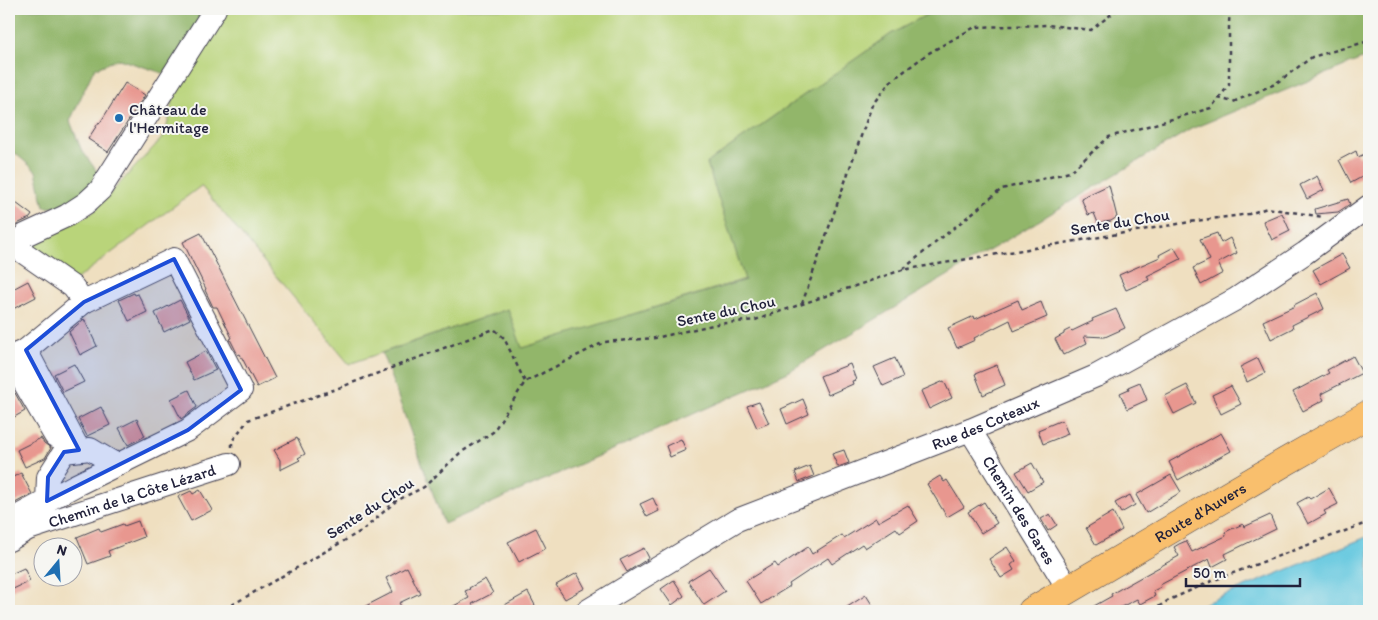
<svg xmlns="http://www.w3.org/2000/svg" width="1378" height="620" font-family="Itim,sans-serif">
	<rect width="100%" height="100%" fill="#f6f6f2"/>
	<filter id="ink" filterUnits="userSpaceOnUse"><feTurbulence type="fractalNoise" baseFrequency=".02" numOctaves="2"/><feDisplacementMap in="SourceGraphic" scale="10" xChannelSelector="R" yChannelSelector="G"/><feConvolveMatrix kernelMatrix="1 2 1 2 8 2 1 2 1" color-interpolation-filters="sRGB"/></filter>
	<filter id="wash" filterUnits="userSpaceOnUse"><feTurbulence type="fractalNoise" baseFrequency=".0096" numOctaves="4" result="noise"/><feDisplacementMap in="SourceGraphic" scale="20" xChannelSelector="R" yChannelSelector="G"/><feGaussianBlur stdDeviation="1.12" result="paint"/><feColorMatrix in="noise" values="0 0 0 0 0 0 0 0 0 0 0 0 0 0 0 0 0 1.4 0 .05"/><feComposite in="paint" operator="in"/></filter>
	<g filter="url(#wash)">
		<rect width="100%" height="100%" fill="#efdfc0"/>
		<path fill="#b9d47a" stroke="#6e7b5a" d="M219 9H937L891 34 707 163 745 279 522 349 508 309 349 364 201 186 74 281 30 246 93 212 165 135 178 78Z"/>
		<g fill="#92b66a" stroke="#5a6c52">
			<path d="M9 9H219L178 78 119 59 94 69 70 121 81 149 101 177 68 208 44 207 36 171 9 148Z"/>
			<path d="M937 9H1369V56L1191 129 786 373 444 524 382 353 508 309 522 348 745 280 707 163 891 34Z"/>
		</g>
		<path fill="#62c7df" stroke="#42748d" d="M1369 536V611H1186Z"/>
		<g id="blocks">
			<g fill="#e8978f">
				<path d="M125 83 145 95 108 152 88 139 99 122 100 123Z"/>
				<path d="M1356 151 1358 157 1369 152V173L1351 183 1339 160Z"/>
				<path d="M1317 176 1324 190 1307 199 1300 185Z"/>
				<path d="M1109 185 1117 217 1111 221 1098 223 1094 213 1088 215 1081 198Z"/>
				<path d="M1348 199 1350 204 1338 212 1316 214 1315 209Z"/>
				<path d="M16 203 32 215 30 218 19 223 12 229 9 227V212Z"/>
				<path d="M1282 213 1290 231 1272 240 1263 221Z"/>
				<path d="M201 233 275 378 257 387 240 354 238 355 230 339 232 338 217 307H213L205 290 206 289 183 242Z"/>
				<path d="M1217 233 1221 243 1230 238 1237 253 1218 263 1223 273 1201 285 1193 268 1210 260 1200 239Z"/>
				<path d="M1174 247 1181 259 1147 276 1149 280 1126 290 1119 275 1160 257 1159 255Z"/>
				<path d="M1342 254 1350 268 1321 284 1313 270Z"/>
				<path d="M28 281 36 297 9 311V291Z"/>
				<path d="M134 293 135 295 138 294 147 312 129 321 119 300Z"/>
				<path d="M1317 293 1324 309 1292 325 1293 328 1271 339 1263 321 1295 306 1294 305Z"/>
				<path d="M180 300 190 319 164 332 155 313Z"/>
				<path d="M1018 300 1022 310 1041 302 1047 317 1014 331 1010 320 974 338 975 340 957 348 948 328 974 316 975 319Z"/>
				<path d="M1116 309 1125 328 1105 337 1084 336 1087 343 1063 355 1055 339 1064 334V332L1070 329 1072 331 1093 321 1092 319Z"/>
				<path d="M84 319 97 346 80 355 69 332Z"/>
				<path d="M206 351 216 370 194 380 185 362Z"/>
				<path d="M1353 356 1362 373 1321 394 1324 400 1303 411 1293 392 1329 373 1327 370Z"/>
				<path d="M895 358 903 377 883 386 874 367Z"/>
				<path d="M1258 358 1265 373 1247 382 1240 367Z"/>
				<path d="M74 364 84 382 63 392 54 374Z"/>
				<path d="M850 364 856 380 852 381 853 384 828 395 820 376Z"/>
				<path d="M997 365 1005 385 983 395 975 374Z"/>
				<path d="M944 381 952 398 929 409 921 391Z"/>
				<path d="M1140 382 1147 400 1127 409 1120 393 1129 389 1128 387Z"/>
				<path d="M1187 385 1196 403 1174 414 1165 396Z"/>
				<path d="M1231 386 1241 404 1221 414 1212 395Z"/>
				<path d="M189 390 197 407 181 419 171 399Z"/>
				<path d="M15 393 25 411 9 420V397Z"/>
				<path d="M803 399 809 414 787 424 781 409Z"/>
				<path d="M759 402 769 423 757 428 747 406Z"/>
				<path d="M101 407 110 425 87 436 78 419Z"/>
				<path d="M137 419 145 436 128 445 119 428Z"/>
				<path d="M1062 420 1068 434 1043 444 1038 430Z"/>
				<path d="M1221 433 1231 451 1178 480 1169 462Z"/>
				<path d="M41 438 44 443 51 448 45 458 25 467 17 450Z"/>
				<path d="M297 438 305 454 298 458 300 460 280 470V460L274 450Z"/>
				<path d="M681 439 686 450 670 457 666 446Z"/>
				<path d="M844 450 849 463 838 467 832 454Z"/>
				<path d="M1032 463 1043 482 1028 491 1016 472Z"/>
				<path d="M810 466 814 476 799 482 795 472Z"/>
				<path d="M21 473 32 494 15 503 9 492V479Z"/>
				<path d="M1171 475 1181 492 1146 513 1136 495Z"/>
				<path d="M940 476 944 482 947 480 964 507 947 517 927 484Z"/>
				<path d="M1329 488 1338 504 1324 511 1326 514 1308 524 1297 503 1308 497 1310 499Z"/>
				<path d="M200 490 212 510 191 521 178 497 191 491 193 494Z"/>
				<path d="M1130 495 1135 505 1121 513 1115 503Z"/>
				<path d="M653 498 659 511 647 517 640 504Z"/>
				<path d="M984 502 997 523 981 533 968 512Z"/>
				<path d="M908 505 918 521 900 533 896 528 865 548 862 544 832 564 828 558 789 584 790 586 761 604 746 581 775 563 778 567 808 547 812 554 842 535 844 538 876 518 878 522Z"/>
				<path d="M1113 512 1122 530 1096 545 1086 528Z"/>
				<path d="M1050 514 1057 525 1048 531 1041 519Z"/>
				<path d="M1270 515 1276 529 1225 554 1227 559 1212 567 1209 559 1160 585 1161 587 1153 591 1155 596 1140 604 1137 599 1113 611H1085L1112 596 1111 594 1179 556 1174 547 1179 544 1186 541 1192 552 1226 536 1225 532 1243 524 1244 527Z"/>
				<path d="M138 521 144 537 108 551 110 556 88 564 77 537 99 528 101 532 123 524 124 526Z"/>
				<path d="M536 528 546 548 519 562 508 542Z"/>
				<path d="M1007 547 1016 561 1011 565 1014 570 1001 578 989 559Z"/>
				<path d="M644 548 649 558 627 572 620 560Z"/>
				<path d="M407 567 420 593 399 603 404 611H356L393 592 386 578Z"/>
				<path d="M24 568 30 581 9 591V575Z"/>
				<path d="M709 568 725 591 704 605 688 581Z"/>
				<path d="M577 573 585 588 565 599 556 585Z"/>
				<path d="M485 579 493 593 472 604 477 611H444L469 598 465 591 470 589 469 588Z"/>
				<path d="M674 580 684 596 672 605 661 589Z"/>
				<path d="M528 592 538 611H494Z"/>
				<path d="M866 595 876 611H841Z"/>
			</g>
		</g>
	</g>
	<g filter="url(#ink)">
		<use href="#blocks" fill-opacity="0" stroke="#413e4f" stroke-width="1"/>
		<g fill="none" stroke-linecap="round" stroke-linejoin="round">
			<defs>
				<g id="minor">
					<path d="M9 244 14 246 73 287 84 302 174 259 241 390 188 430 76 485 9 521"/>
					<path d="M14 246 25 235 66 216 86 203 100 190 215 9"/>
					<path d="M26 350 79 450"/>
					<path d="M12 356 26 350 84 302"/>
					<path d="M9 357 55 436"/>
					<path id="s1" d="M970 430 1069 590"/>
					<path d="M47 501 48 477 64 452 90 449 117 465"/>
					<path id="s2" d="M9 540 28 529 229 464"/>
					<path id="s3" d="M587 611 737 520 970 430 1096 376 1236 299 1305 253 1369 206"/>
				</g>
				<g id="major">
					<path id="s4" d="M1032 611 1285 462 1369 414"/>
				</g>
			</defs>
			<use href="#minor" stroke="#413e4f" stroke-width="24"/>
			<use href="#major" stroke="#413e4f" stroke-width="29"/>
			<g stroke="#413e4f" stroke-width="2.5" stroke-dasharray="4 4" stroke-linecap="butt">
				<path d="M1218 98 1233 102 1275 84 1312 57 1369 41"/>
				<path d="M903 269 1002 189 1070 172 1109 137 1211 108 1229 85V23L1230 9"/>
				<path d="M802 304 872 105 890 82 927 54 975 27 1048 25 1091 30 1118 9"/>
				<path d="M232 447V441L248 420 336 389 494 329 504 338 525 382"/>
				<path d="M217 611 230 606 363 530 396 501 424 487 460 453 493 432 525 382 604 342 655 338 717 324 755 320 902 270 1196 221 1249 214 1267 208 1323 217"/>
				<path d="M1152 611 1169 600 1212 581 1369 522"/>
			</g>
			<use href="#minor" stroke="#fff" stroke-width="22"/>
			<use href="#major" stroke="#f9bf6d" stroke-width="28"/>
		</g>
	</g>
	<path fill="#1d4ed8" fill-opacity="0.2" stroke="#1d4ed8" stroke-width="4" stroke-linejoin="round" d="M174 259 241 390 188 430 47 501 48 477 64 452 79 450 26 350 84 302Z"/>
	<circle fill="#1f6fb2" stroke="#f6f6f2" stroke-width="2" cx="119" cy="118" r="5"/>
	<g text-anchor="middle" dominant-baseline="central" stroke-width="4" stroke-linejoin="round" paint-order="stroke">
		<g font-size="16" fill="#22223b" stroke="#f6f6f2" text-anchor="start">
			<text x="129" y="109">Château de<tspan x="129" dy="18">l'Hermitage</tspan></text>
		</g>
		<g font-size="16" fill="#22223b" stroke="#f6f6f2">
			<text transform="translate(1120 222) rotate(-9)">Sente du Chou</text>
			<text transform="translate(726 311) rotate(-12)">Sente du Chou</text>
			<text stroke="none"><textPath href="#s3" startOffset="442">Rue des Coteaux</textPath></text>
			<text stroke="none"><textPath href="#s2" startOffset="131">Chemin de la Côte Lézard</textPath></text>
			<text transform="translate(370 508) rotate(-33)">Sente du Chou</text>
			<text stroke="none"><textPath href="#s1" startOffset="94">Chemin des Gares</textPath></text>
			<text stroke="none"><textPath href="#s4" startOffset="195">Route d'Auvers</textPath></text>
		</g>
	</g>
	<rect width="1378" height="620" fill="none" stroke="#f6f6f2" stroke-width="30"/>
	<g transform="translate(58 562) rotate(18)"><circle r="24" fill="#f6f6f2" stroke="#a1a1a9"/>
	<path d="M0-4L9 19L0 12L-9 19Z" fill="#1f6fb2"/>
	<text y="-8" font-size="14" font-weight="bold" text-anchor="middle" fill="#22223b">N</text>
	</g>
	<path d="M1186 578v8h114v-8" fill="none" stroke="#22223b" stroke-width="2.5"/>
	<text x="1193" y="578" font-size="15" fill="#22223b" stroke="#f6f6f2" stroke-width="4" paint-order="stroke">50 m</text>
</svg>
